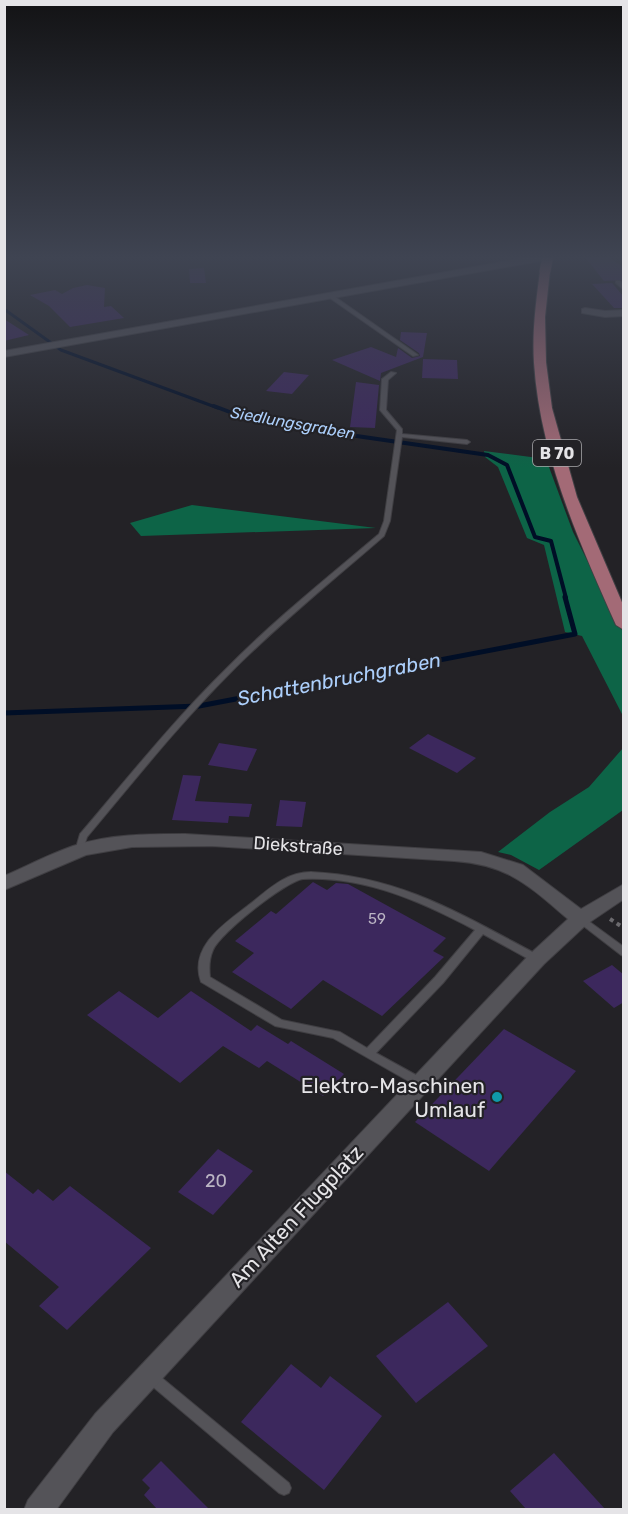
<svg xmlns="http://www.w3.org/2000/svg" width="628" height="1514" font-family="Rubik,sans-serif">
	<rect width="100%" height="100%" fill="#232226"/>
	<g fill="#0d6447">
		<path d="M484 451 546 459 573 532 623 632V716L582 636 565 632 544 545 527 538 498 467 485 457Z"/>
		<path d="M192 505 376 528 141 536 130 523Z"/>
		<path d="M623 748V810L539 870 511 855 498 852 550 812 589 787Z"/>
	</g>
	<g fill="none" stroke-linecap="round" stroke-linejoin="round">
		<path stroke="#000e26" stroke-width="3" d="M4 309 61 350 218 408"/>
		<path stroke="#000e26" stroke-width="4" d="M214 406 235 414 322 431 488 455 507 465 535 537 551 541 566 598"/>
		<path stroke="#000e26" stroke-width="5" d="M4 713 199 706 575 634 565 597"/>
	</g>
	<g fill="#3c285d">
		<path d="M584 256H606L624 267V280L604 281Z"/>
		<path d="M204 268 206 283H190L189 269Z"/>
		<path d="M612 283 624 297V308H614L592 284Z"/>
		<path d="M87 285 105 288 104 307 111 306 124 318 70 327 49 306 30 295 55 290 62 294 73 288Z"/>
		<path d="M4 319 29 335 4 341Z"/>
		<path d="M401 332 427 333 423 357 381 373 380 381 332 360 371 347 396 357 398 348 412 358 420 356 419 353 400 340Z"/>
		<path d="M423 359 457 360 458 379 422 378Z"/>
		<path d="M284 372 309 375 292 394 266 391Z"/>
		<path d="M356 382 379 385 375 428 350 427Z"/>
		<path d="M428 734 476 758 457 773 409 748Z"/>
		<path d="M219 743 257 749 247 771 208 765Z"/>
		<path d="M183 775 201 776 195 801 252 804 249 817 229 816 228 823 172 820Z"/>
		<path d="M280 800 306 802 302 827 276 826Z"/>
		<path d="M313 882 327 890 336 883 348 884 446 938 433 951 444 957 382 1016 323 980 291 1009 232 972 254 953 235 941 271 911 276 914Z"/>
		<path d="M612 965 624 975V1002L614 1008 583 981Z"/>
		<path d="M119 991 158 1018 191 991 251 1031 257 1025 288 1044 291 1041 344 1074 323 1096 267 1061 259 1068 223 1046 180 1083 87 1015Z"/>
		<path d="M504 1029 576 1071 489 1171 415 1122Z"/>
		<path d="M218 1149 253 1171 213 1215 178 1192Z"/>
		<path d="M4 1171 33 1194 38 1189 53 1201 70 1186 151 1248 67 1330 39 1306 59 1287 4 1241Z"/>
		<path d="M448 1302 488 1346 416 1403 376 1356Z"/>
		<path d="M291 1364 321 1388 330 1376 382 1416 324 1490 241 1422Z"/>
		<path d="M554 1453 605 1509H526L510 1491Z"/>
		<path d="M161 1461 209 1509H157L144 1495 150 1488 142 1480Z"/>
	</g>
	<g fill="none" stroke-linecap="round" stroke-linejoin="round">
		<defs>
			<g id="service">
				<path d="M616 281H620L624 285V290L616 283Z"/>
				<path d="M327 294H331L418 355 413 356 327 296Z"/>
				<path d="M391 372 396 373 388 380 386 410 402 429V434L467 440 470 442 467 444 402 437 390 521 384 536C332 581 279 624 231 672 179 724 134 781 87 837L82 853H76L75 851 80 834C127 779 173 721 225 670 273 621 327 578 379 534L384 521 397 430 380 410 382 379Z"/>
				<path d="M311 872C401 876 464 916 540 956L542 959 540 962 537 963 534 962 483 934 443 983 376 1053 425 1080 426 1083 425 1086 421 1087 417 1086 333 1038 275 1026 201 982C188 946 227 922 250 904 269 889 286 872 311 872ZM303 879C365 876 422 902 475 930L435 977 367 1048 340 1032 282 1020 210 977C209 968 209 959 213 950 220 933 286 881 303 879Z"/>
				<path d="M580 916 583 917 624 947V956L621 955 577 921 575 919 577 917Z"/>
				<path d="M151 1371 156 1373 289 1483 291 1488 289 1493 284 1495 279 1493 146 1381 145 1377 146 1373Z"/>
			</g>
			<g id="minor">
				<path d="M585 308 605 311 624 310V316L605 317 582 313V309Z"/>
				<path d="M185 834 481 852 523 865 581 909 624 884V899L587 924 544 964 113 1432 56 1510H24L28 1500 95 1414 530 954 568 919C528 885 509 865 454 861L212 846 132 847 86 855 4 890V876C27 866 50 854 73 846 109 834 148 834 185 834Z"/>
			</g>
			<path id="secondary" d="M535 256H556L551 259 4 357V351Z"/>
			<path id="primary" d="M545 268 550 271 545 317 546 362 552 408 577 497 624 607V630L616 625C579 542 540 455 534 363 532 332 536 302 540 271Z"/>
		</defs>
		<use href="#service" stroke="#403f43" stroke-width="2"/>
		<use href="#minor" stroke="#403f43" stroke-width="2"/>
		<use href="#secondary" stroke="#403f43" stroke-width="2"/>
		<use href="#primary" stroke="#403f43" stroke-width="2"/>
		<path stroke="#6b6a6e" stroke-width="4" stroke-dasharray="4 4" stroke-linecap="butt" d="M610 919 624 928"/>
		<use href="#service" fill="#545358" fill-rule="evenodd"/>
		<use href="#minor" fill="#545358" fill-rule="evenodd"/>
		<use href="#secondary" fill="#545358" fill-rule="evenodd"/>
		<use href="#primary" fill="#a36a76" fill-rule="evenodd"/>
		<defs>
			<path id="primary-bridge" d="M545 271 548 256"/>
		</defs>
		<use href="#primary-bridge" stroke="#403f43" stroke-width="12" stroke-linecap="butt"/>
		<use href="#primary-bridge" stroke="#a36a76" stroke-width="11"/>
	</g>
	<linearGradient id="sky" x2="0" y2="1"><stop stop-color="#131315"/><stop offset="0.55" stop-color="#3f4452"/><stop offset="1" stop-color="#3f4452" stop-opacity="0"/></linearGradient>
	<rect width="628" height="468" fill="url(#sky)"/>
	<circle fill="#0f9aa8" stroke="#232226" stroke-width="2" cx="497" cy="1097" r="6"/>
	<g text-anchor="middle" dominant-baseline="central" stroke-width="4.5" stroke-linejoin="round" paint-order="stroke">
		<g font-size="15" fill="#bbb5c4">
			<text x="377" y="919">59</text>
		</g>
		<g font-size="16" font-style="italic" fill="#accffb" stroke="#232226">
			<text transform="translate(293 423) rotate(10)">Siedlungsgraben</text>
		</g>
		<rect fill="#232226" stroke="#abaaad" stroke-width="1.5" x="533" y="440" width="48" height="26" rx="4.5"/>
		<g font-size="16" font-weight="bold" fill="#e5e4e7">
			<text x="557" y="453">B 70</text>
		</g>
		<g font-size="18" fill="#e5e4e7" stroke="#232226">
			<text transform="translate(298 846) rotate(4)">Diekstraße</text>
		</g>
		<g font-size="18" fill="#bbb5c4">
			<text x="216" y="1181">20</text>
		</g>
		<g font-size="20" font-style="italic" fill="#accffb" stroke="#232226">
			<text transform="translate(339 679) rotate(-11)">Schattenbruchgraben</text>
		</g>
		<g font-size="21" fill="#e5e4e7" stroke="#232226" text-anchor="end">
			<text x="485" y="1085">Elektro-Maschinen<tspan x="485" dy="24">Umlauf</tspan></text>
		</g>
		<g font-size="21" fill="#e5e4e7" stroke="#232226">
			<text transform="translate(296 1216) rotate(-47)">Am Alten Flugplatz</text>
		</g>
	</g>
	<rect width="628" height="1514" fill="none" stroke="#e5e4e7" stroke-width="12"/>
</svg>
